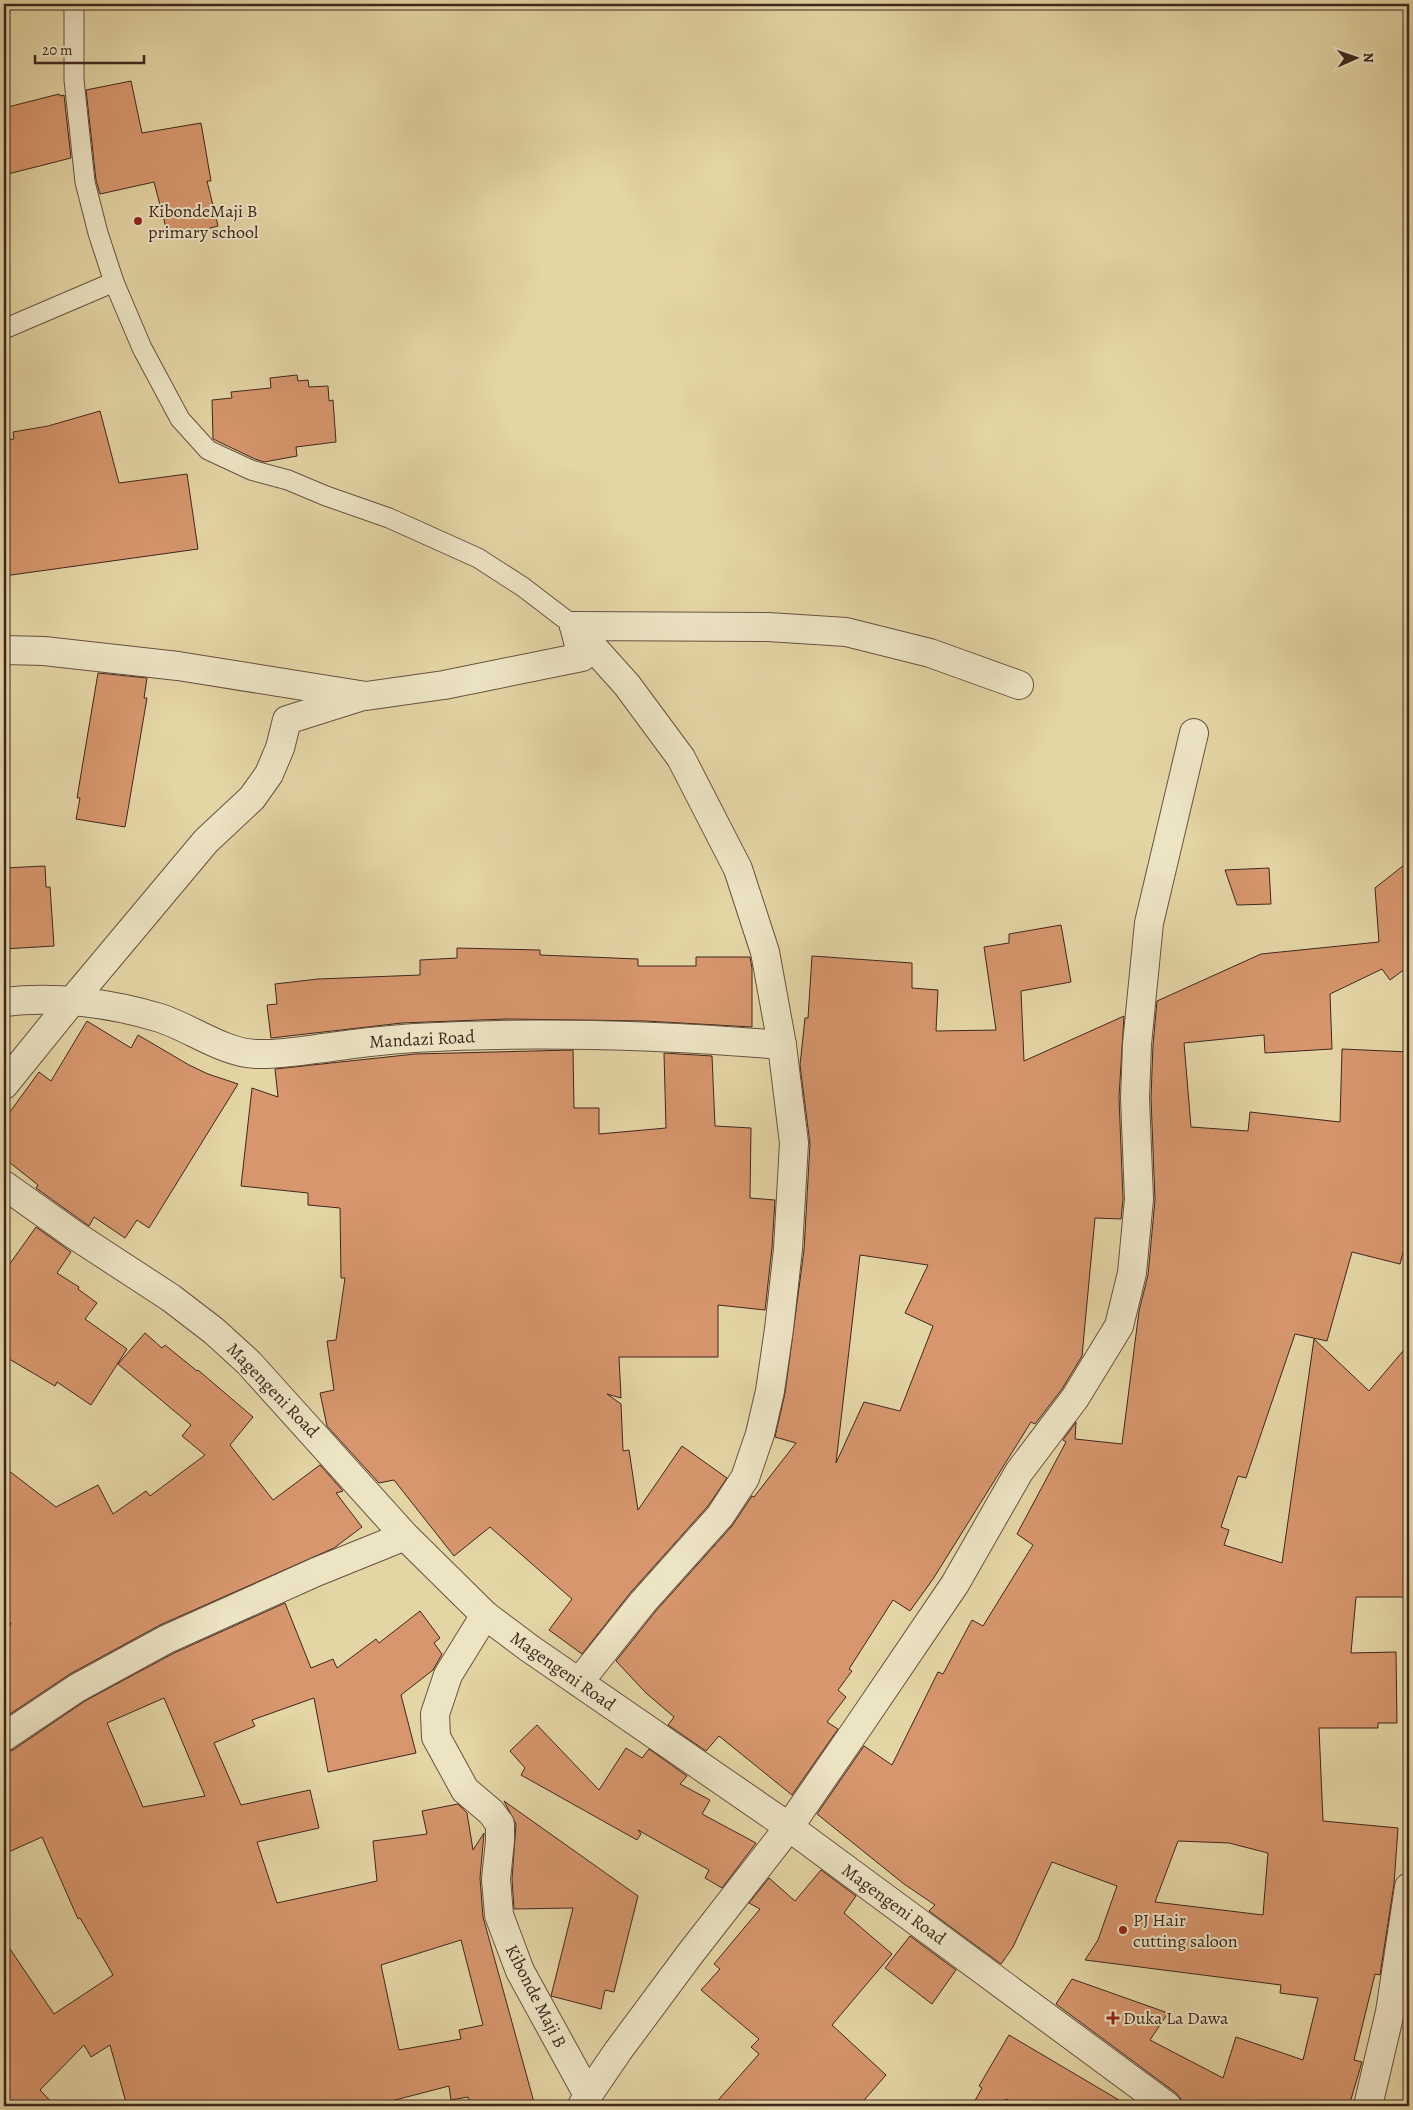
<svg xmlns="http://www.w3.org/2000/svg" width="1413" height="2110" font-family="Alegreya,serif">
	<rect width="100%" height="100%" fill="#e4d5a5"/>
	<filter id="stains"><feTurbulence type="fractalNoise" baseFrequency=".004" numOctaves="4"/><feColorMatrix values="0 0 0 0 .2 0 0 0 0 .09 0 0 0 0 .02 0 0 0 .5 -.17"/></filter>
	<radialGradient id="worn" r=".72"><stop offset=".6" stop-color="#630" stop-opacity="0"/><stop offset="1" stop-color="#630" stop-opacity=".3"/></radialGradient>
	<g fill="#d7966d" stroke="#3e271e" fill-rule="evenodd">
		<path d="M131 81 142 133 201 123 211 181H207L218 226 169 239 154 182 100 194 96 180 86 90Z"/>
		<path d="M59 94 60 96 64 95 71 158 4 175V108Z"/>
		<path d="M297 375 298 381 308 380 309 387 328 386 329 401 333 400 336 442 296 447 297 456 264 462 255 459 213 439 212 400 232 398 231 392 271 388 270 378Z"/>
		<path d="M100 411 119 483 187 474 198 549 4 576V440L14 439 13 432 48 426Z"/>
		<path d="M98 673 147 678 144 698H147L125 827 76 819 80 798H77Z"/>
		<path d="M1409 861V966L1390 980 1382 969 1330 994 1332 1049 1265 1053 1264 1035 1184 1043 1191 1127 1248 1131 1250 1112 1340 1122 1342 1049 1409 1052V1230L1400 1264 1352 1252 1327 1341 1295 1334 1246 1478 1238 1476 1221 1527 1229 1530 1224 1545 1282 1563 1314 1339 1369 1391 1409 1344V1597H1356L1351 1653 1396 1652 1397 1723H1378V1728H1319L1323 1821 1398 1828 1394 1884 1380 1975 1375 1974 1354 2060 1362 2062 1349 2106H1182L1181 2099 1176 2093 1056 2004 1072 1979 1168 2013 1150 2040 1223 2078 1236 2037 1303 2060 1318 1998 1280 1993 1281 1985 1085 1960 1098 1940 1117 1886 1052 1862 1013 1947 1001 1964 929 1911 935 1905 904 1884 817 1814 864 1746 892 1765 938 1672 943 1674 972 1620 983 1626 1033 1545 1017 1534 1066 1442 1063 1440 1076 1422 1075 1439 1122 1444 1139 1311 1148 1275 1155 1200 1151 1098 1153 1045 1157 1001 1261 954 1379 942 1375 888ZM1178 1841 1229 1843 1268 1853 1263 1915 1155 1902Z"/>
		<path d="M45 866 46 887H50L54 946 4 949V868Z"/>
		<path d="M1269 868 1271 904 1237 905 1225 870Z"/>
		<path d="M1061 925 1071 982 1021 991 1024 1061 1124 1016 1119 1097 1123 1199 1121 1219 1095 1218 1082 1356 1062 1389 1035 1424 1031 1422 933 1579 910 1611 893 1600 849 1669 852 1671 838 1690 846 1697 827 1722 838 1729 792 1795 719 1736 706 1751 668 1725 674 1717 646 1693 616 1661 655 1612 732 1526 752 1496 754 1497 796 1443 775 1437 785 1393 804 1250 810 1144 800 1065 805 1018H808L812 956 912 963V988L938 990 936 1031 996 1030 984 947 1009 943V934ZM860 1255 928 1265 905 1313 933 1326 900 1411 864 1402 836 1463Z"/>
		<path d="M457 948 540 950V955L638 959V966H696V957H750L752 968V1027L645 1021 506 1019 402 1023 271 1038 267 1005 277 1004 275 984 318 979 420 975V960L457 958Z"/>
		<path d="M87 1021 131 1048 138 1035 189 1065 208 1074 238 1084 149 1228 137 1220 125 1238 94 1217 89 1226 82 1221 36 1188 38 1185 4 1158V1120L39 1072 51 1081Z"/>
		<path d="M573 1050 574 1108H599V1134L666 1128 664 1053 712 1056 715 1126 751 1128 750 1198 775 1200 772 1248 765 1310 718 1305V1357H619L621 1398 607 1394 621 1404 623 1451 629 1450 638 1510 682 1446 727 1478 708 1506 631 1592 582 1654 549 1630 572 1599 490 1527 454 1556 394 1480 379 1483 327 1426 320 1393 334 1390 327 1341 336 1340 345 1278H341L340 1208 308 1205V1193L241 1186 252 1088 278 1097 275 1069 415 1054Z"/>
		<path d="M36 1227 71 1252 57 1273 79 1287 78 1289 97 1303 85 1319 127 1349 91 1405 57 1382 55 1386 4 1356V1272Z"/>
		<path d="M145 1333 162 1348 165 1345 197 1371 198 1370 253 1417 230 1445 273 1500 320 1465 343 1491 336 1493 362 1527 334 1548 160 1625 70 1674 4 1718V1630L11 1624 4 1614V1467L56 1507 98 1485 113 1514 146 1491 150 1496 205 1455 182 1436 191 1425 118 1364Z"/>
		<path d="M285 1603 311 1668 333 1659 337 1668 376 1639 379 1643 420 1611 440 1638 434 1643 442 1654 433 1670 401 1695 416 1753 328 1772 314 1698 252 1720 255 1726 214 1743 241 1805 310 1790 319 1828 257 1842 277 1903 377 1881 373 1841 427 1834 422 1811 458 1804 467 1813 473 1850 484 1833 480 1878 483 1917 535 2106H470L468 2097 451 2100 449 2086 372 2106H127L110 2045 91 2057 84 2045 40 2090 55 2106H4V1940L54 2014 113 1975 80 1918 78 1919 42 1837 4 1854V1752L13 1750 85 1701 174 1653ZM164 1698 205 1796 143 1807 107 1723ZM461 1940 483 2025 459 2030 461 2039 399 2050 381 1965Z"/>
		<path d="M537 1725 599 1790 626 1748 642 1758 649 1749 687 1776 680 1784 710 1800 702 1814 756 1843 722 1888 705 1878 709 1870 638 1830 641 1834 637 1840 521 1775 525 1768 510 1751Z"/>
		<path d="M504 1801 638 1896 614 1992 605 1990 601 2009 551 1996 573 1908 514 1909 512 1879 516 1824Z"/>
		<path d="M821 1870 856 1896 844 1913 892 1954 832 2025 886 2075 859 2106H713L759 2054 751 2047 759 2039 701 1990 720 1969 714 1964 760 1909 749 1903 769 1878 795 1901Z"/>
		<path d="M910 1936 956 1970 932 2004 885 1968Z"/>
		<path d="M1009 2035 1129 2106H1019L1006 2099 999 2106H972L982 2088 979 2086Z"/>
	</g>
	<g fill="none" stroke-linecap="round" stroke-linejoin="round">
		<defs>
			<g id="lane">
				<path d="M74 4V80L85 182 98 233 114 282 142 348 180 419 208 450 251 470 288 480 326 496 389 518 478 558 523 587 574 626"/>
				<path d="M4 329 114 282"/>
			</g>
			<g id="street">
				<path d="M574 626 627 685 681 758 738 869 765 952 782 1045 794 1143 788 1249 779 1329 770 1391 760 1434 745 1478 720 1516 643 1602 579 1682"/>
				<path d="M4 650 44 651 178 666 366 696 444 685 582 657 574 626 768 627 846 632 930 653 1019 685"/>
				<path d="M4 1002C55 996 111 1003 160 1018 191 1028 224 1053 256 1054 281 1055 307 1050 331 1047 359 1043 386 1040 414 1038 537 1031 660 1035 782 1045"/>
				<path d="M4 1085 72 1001 206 841 252 798 269 774 280 748 287 720 360 697"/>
				<path d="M4 1185 73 1234 171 1298 214 1331 249 1363 405 1536 485 1615 529 1648 789 1827 1167 2106"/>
				<path d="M485 1615 448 1675 435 1714 436 1737 465 1790 491 1812 500 1824V1841L496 1879 499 1915 520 1971 588 2095"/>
				<path d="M4 1737 77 1688 167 1639 316 1572 405 1536"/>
				<path d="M582 2106 588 2095 618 2051 690 1954 789 1827 860 1724 955 1584 1019 1472 1075 1398 1119 1326 1132 1273 1139 1199 1135 1098 1137 1044 1149 923 1194 733"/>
				<path d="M1368 2106 1390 2012 1409 1887"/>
			</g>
		</defs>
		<use href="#lane" stroke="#685240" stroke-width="21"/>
		<use href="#street" stroke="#685240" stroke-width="30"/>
		<use href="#lane" stroke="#ede4c4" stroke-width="19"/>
		<use href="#street" stroke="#ede4c4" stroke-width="28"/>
	</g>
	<g fill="#8f2418" stroke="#ede4c4" stroke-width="2">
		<circle cx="138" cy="221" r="5"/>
		<circle cx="1123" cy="1930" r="5"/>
		<path d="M1110.5 2010.5h5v5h5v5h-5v5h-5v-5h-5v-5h5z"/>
	</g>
	<g text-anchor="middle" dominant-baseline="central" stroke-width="4" stroke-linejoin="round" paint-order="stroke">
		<g font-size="18" fill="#3e271e" stroke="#ede4c4" text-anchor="start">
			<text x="148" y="211">KibondeMaji B<tspan x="148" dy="21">primary school</tspan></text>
			<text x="1133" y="1920">PJ Hair<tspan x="1133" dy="21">cutting saloon</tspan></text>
			<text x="1123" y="2018">Duka La Dawa</text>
		</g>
		<g font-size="18" fill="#3e271e" stroke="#ede4c4">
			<text transform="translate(422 1039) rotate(-3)">Mandazi Road</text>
			<text transform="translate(273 1390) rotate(46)">Magengeni Road</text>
			<text transform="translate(563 1671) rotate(35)">Magengeni Road</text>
			<text transform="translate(894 1904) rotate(36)">Magengeni Road</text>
			<text transform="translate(536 1996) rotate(63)">Kibonde Maji B</text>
		</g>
	</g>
	<rect width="1413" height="2110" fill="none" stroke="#e4d5a5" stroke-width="20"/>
	<rect x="5" y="5" width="1403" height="2100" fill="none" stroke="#3e271e" stroke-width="2.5"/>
	<rect x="10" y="10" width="1393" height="2090" fill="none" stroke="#3e271e"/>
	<g transform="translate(1356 58) rotate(88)" stroke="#ede4c4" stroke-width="4" paint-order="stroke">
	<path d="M0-4L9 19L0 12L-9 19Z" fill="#3e271e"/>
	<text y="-8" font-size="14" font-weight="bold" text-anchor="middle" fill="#3e271e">N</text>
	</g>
	<path d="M35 55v8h109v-8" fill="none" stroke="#3e271e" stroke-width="2.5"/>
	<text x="42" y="55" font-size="15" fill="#3e271e" stroke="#ede4c4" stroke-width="4" paint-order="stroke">20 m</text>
	<rect width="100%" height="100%" filter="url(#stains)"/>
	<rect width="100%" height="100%" fill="url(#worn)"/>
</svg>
